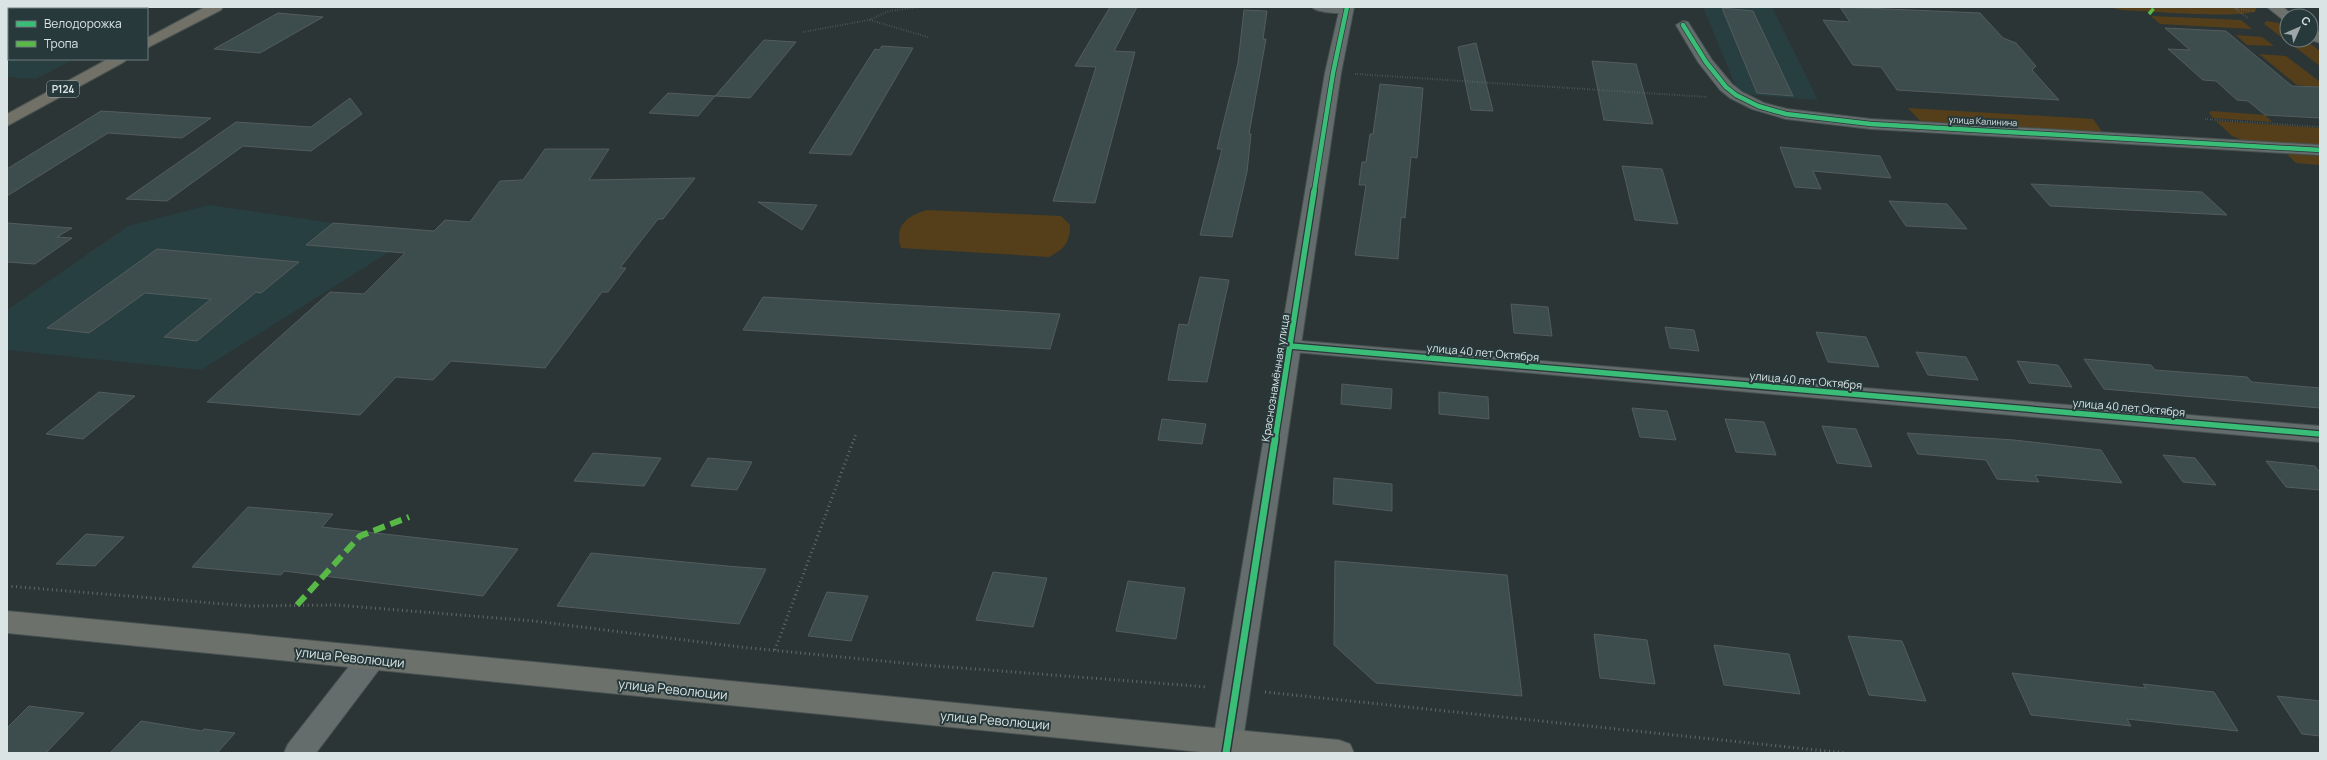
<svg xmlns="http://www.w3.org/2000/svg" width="2327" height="760" font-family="Manrope,sans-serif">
	<rect width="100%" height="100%" fill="#2b3536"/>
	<g fill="#283f41">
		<path d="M7 7H38L34 9H9V59H74L36 79 7 77Z"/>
		<path d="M1703 7H1772L1818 100 1739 94Z"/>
		<path d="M209 205 333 223 414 229 389 252 201 370 7 350V310L128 226Z"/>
	</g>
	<g fill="#553f1a">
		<path d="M2107 7H2256V11C2240 19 2147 11 2122 10Z"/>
		<path d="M2151 16 2241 20 2252 29 2160 24Z"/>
		<path d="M2266 21 2279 23 2287 27V40H2305L2320 51V66L2264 24Z"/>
		<path d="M2236 35 2262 37 2274 46 2247 45Z"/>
		<path d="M2259 54 2286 56 2320 82V87L2297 85Z"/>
		<path d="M1908 108 2093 119 2101 130 2098 133 1922 123Z"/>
		<path d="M2212 111 2265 115 2272 122 2213 118 2209 113Z"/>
		<path d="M2216 121 2320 128V147L2247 142 2232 136Z"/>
		<path d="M2287 154 2320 156V165L2296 163Z"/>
		<path d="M927 210 1061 216 1070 225C1070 243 1064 249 1049 257L901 248C894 225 907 216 927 210Z"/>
	</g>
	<g fill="#3d4d4e" stroke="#545c5d">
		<path d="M1110 7H1137L1114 51 1135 52 1095 203 1053 201 1096 67 1075 66Z"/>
		<path d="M1840 7 1980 13 2003 38 2016 43 2036 66 2032 70 2059 100 1897 90 1881 67 1853 65 1823 20 1850 22Z"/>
		<path d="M1722 8 1753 11 1793 96 1757 93Z"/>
		<path d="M1244 10 1267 11 1263 39H1266L1249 134H1251L1247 172 1232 237 1200 235 1222 149H1217L1238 63Z"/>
		<path d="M278 13 323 17 260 53 214 49Z"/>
		<path d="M2165 28 2226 31 2292 86 2320 87V118L2265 115 2248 101 2237 100 2216 81 2203 80 2168 49 2190 50Z"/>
		<path d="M764 40 796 42 750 98 715 96Z"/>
		<path d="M1476 43 1493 111 1471 110 1458 47Z"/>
		<path d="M882 46 913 48 851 155 809 153 875 49 879 50Z"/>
		<path d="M1592 61 1636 64 1653 124 1604 120Z"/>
		<path d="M1380 84 1423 88 1417 158 1411 157 1405 218 1401 217 1398 259 1355 255 1366 185H1359L1362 162H1366L1370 134H1373Z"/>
		<path d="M668 93 715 96 698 116 649 113Z"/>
		<path d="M350 98 362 114 311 151 243 146 167 201 126 199 236 122 311 127Z"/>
		<path d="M101 111 211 118 182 138 108 133 7 196V169Z"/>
		<path d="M1780 147 1880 156 1891 178 1813 171 1821 189 1795 187Z"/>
		<path d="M545 149H609L589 180 695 178 663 219H658L620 268H626L608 292H602L545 368 451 361 433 380 396 377 360 415 207 402 330 292 364 294 405 253 306 245 333 223 434 231 445 220 470 222 500 181 523 180Z"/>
		<path d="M1622 166 1662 169 1678 224 1635 220Z"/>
		<path d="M2031 184 2202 192 2227 215 2050 206Z"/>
		<path d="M1889 201 1947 204 1967 229 1906 226Z"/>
		<path d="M758 202 817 205 802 230Z"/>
		<path d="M7 223 72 228 57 237 72 238 35 264 7 262Z"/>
		<path d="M157 249 299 262 261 293 256 292 197 341 164 337 211 299 145 293 89 333 47 328Z"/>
		<path d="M1200 277 1229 280 1207 382 1168 380 1179 324 1188 325Z"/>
		<path d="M763 297 1029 312 1060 314 1050 349 743 330Z"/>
		<path d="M1511 304 1548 307 1552 336 1514 333Z"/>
		<path d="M1665 327 1694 330 1699 351 1670 348Z"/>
		<path d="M1816 332 1866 337 1879 367 1828 362Z"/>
		<path d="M1916 352 1966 357 1978 380 1928 375Z"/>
		<path d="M2084 359 2151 365 2155 370 2247 377 2252 382 2320 388V408L2104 389Z"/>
		<path d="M2017 361 2058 365 2072 387 2029 383Z"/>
		<path d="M1342 384 1392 389 1391 409 1341 404Z"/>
		<path d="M99 392 135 396 83 439 46 434Z"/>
		<path d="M1439 392 1488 397 1489 419 1439 414Z"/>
		<path d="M1632 408 1667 411 1676 440 1640 437Z"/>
		<path d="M1162 419 1206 424 1202 444 1158 440Z"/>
		<path d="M1725 419 1764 422 1776 455 1736 452Z"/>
		<path d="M1822 426 1856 429 1872 467 1837 463Z"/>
		<path d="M1907 433 2014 440 2101 450 2122 483 2035 475 2039 482 1997 479 1986 460 1918 454Z"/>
		<path d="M593 453 661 458 644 486 574 481Z"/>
		<path d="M2163 455 2195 458 2216 485 2183 482Z"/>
		<path d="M708 458 752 462 737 490 691 486Z"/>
		<path d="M2266 461 2315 466 2320 473V490L2286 487Z"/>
		<path d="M1334 478 1392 484V511L1333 504Z"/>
		<path d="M248 507 333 514 322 527 518 549 483 596 284 571 281 575 192 567Z"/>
		<path d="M86 534 124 537 95 566 56 564Z"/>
		<path d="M591 553 727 566 766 569 739 624 557 606Z"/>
		<path d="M1335 561 1507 575 1522 696 1376 683 1334 645Z"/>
		<path d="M993 572 1047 578 1033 627 976 620Z"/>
		<path d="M1128 581 1185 588 1176 639 1116 631Z"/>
		<path d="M827 592 868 596 851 641 808 636Z"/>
		<path d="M1594 634 1647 640 1655 684 1600 678Z"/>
		<path d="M1848 636 1902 641 1926 701 1869 695Z"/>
		<path d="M1714 645 1789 654 1800 694 1724 685Z"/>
		<path d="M2012 673 2146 688 2143 684 2214 692 2238 731 2127 719 2131 726 2031 715Z"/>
		<path d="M2277 696 2320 701V736L2302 734Z"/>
		<path d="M29 706 84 713 46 753H7V728Z"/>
		<path d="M141 721 202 731 204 729 235 733 217 753H110Z"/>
	</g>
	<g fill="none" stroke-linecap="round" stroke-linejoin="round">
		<defs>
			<g id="minor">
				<path d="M1312 7H1352L1353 9C1348 16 1316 13 1312 7Z"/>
				<path d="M1683 21 1688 22 1712 60 1732 84 1742 92 1764 103 1787 109 1871 119 2320 145V155L1871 129 1786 119 1752 109 1730 98 1720 90 1698 62 1676 25Z"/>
				<path d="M1290 340 2320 426V442L1282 351 1279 346 1282 341Z"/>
				<path d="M371 648 381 651 385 659 381 667 316 753H284L288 744 361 651Z"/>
			</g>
			<path id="tertiary" d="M1340 7H1354L1341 73 1241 753H1211L1325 73Z"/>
			<g id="secondary">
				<path d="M2267 7H2283L2294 16H2287V20L2282 19Z"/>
				<path d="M2311 29 2320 32V43L2311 40Z"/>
				<path d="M7 611 1339 740 1350 744 1354 753H1211L7 633Z"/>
			</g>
			<g id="primary">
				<path d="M205 7H223L221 10 147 48V38Z"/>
				<path d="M108 59H127L124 62 7 126V114Z"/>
			</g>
		</defs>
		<use href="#minor" stroke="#485151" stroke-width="2"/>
		<use href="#tertiary" stroke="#485151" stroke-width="2"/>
		<use href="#secondary" stroke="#485151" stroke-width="2"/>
		<use href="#primary" stroke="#485151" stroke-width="2"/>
		<g stroke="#646b6b" stroke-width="2" stroke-dasharray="0.5 2" stroke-linecap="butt">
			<path d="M2233 7 2248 18"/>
			<path d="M2236 9 2254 11"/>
			<path d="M870 20 928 37"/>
			<path d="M803 32 869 20 889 11 919 7"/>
			<path d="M1355 74 1707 97"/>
			<path d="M2205 119 2320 127"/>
		</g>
		<path stroke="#646b6b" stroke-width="2.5" stroke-dasharray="1 3" stroke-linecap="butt" d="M854 440 856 434"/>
		<g stroke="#646b6b" stroke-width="3" stroke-dasharray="1 3.5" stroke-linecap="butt">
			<path d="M7 586 249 606 336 605 534 621 740 647 923 665 1208 687"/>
			<path d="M775 650 854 439"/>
			<path d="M1265 692 1845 753"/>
		</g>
		<use href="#minor" fill="#656c6c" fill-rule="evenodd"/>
		<use href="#tertiary" fill="#656c6c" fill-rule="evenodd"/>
		<use href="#secondary" fill="#6d716c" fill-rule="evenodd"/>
		<use href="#primary" fill="#717167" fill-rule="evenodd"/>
		<path stroke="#58b947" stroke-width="3.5" stroke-dasharray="7 3.5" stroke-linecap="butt" d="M2149 14 2155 7"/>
		<path stroke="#58b947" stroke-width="6" stroke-dasharray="12 6" stroke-linecap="butt" d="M297 605 360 536 409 517"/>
		<defs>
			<g id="cycleway-far2">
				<path d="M1683 25 1706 62 1726 87 1736 95 1758 106 1786 114 1871 124 2320 150"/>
				<path d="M1314 192 1333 73 1347 7"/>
			</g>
			<g id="cycleway-far1">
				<path d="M1290 346 2320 434"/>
				<path d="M1275 440 1314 191"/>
			</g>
			<path id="cycleway" d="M1226 753 1275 439"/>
		</defs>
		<use href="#cycleway-far2" stroke="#27393a" stroke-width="6"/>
		<use href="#cycleway-far1" stroke="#27393a" stroke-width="8"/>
		<use href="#cycleway" stroke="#27393a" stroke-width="10"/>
		<use href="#cycleway-far2" stroke="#3abd76" stroke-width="4.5"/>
		<use href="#cycleway-far1" stroke="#3abd76" stroke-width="5.5"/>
		<use href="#cycleway" stroke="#3abd76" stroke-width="7"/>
	</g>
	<g text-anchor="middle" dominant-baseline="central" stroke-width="4" stroke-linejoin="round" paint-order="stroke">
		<g font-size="9" fill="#dae4e5" stroke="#27393a">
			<text transform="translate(1983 121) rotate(3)">улица Калинина</text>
		</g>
		<rect fill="#27393a" stroke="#a4b1b2" stroke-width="1" x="47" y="81" width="32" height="16" rx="3"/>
		<g font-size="10" font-weight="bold" fill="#dae4e5">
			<text x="63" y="89">Р124</text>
		</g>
		<g font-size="11" fill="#dae4e5" stroke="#27393a">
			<text transform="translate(1483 352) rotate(5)">улица 40 лет Октября</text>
			<text transform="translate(1275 378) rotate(-81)">Краснознамённая улица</text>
			<text transform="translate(1806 380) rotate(5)">улица 40 лет Октября</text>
			<text transform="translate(2129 407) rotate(5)">улица 40 лет Октября</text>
		</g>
		<g font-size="13" fill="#dae4e5" stroke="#27393a">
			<text transform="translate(350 657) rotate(6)">улица Революции</text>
			<text transform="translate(673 689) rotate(6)">улица Революции</text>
			<text transform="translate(995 720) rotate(5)">улица Революции</text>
		</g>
	</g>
	<rect width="2327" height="760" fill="none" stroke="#dae4e5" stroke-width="16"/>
	<rect x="8" y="8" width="140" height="52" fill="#27393a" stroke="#6f7d7e"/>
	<rect x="16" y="21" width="20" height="6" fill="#3abd76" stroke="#6f7d7e"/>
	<text x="44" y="28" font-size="12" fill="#dae4e5">Велодорожка</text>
	<rect x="16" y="41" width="20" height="6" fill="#58b947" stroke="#6f7d7e"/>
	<text x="44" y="48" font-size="12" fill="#dae4e5">Тропа</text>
	<g transform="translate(2299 28) rotate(45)"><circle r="19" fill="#27393a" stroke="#6f7d7e"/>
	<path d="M0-3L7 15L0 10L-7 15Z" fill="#9da7a8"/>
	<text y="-6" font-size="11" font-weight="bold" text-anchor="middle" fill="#dae4e5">С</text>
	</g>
</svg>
